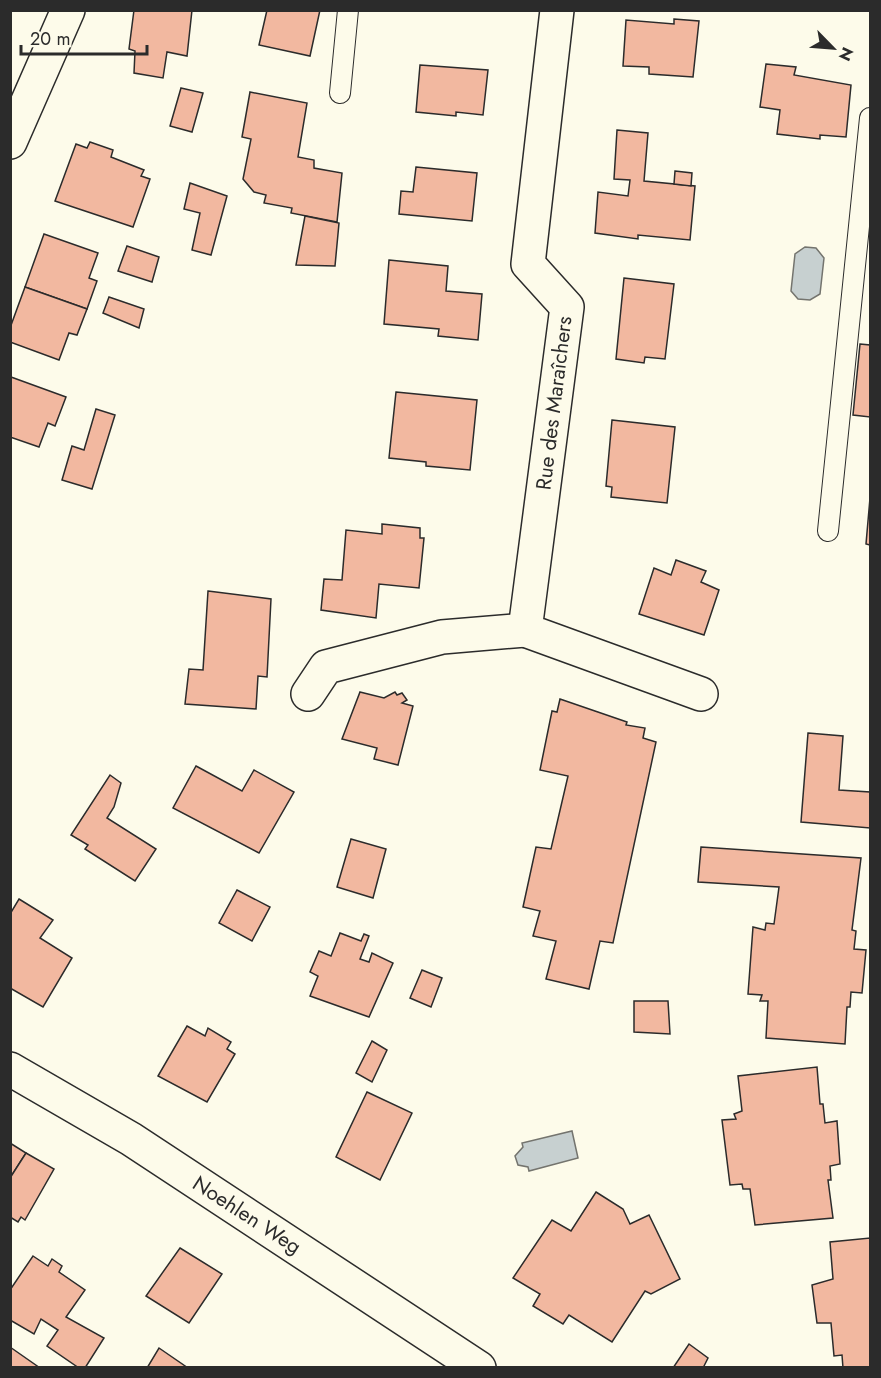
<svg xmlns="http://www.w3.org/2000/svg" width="881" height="1378" font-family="Jost,sans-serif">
	<rect width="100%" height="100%" fill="#fdfbea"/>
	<g fill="#c7d0d0" stroke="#74746e" stroke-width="1.5">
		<path d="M805 247 816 248 824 258 820 294 810 300 798 299 791 291 795 254Z"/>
		<path d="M572 1131 578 1158 529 1171 528 1167 518 1165 515 1156 523 1147 522 1143Z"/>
	</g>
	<g fill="#f2b8a0" stroke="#2b2b2b" stroke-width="1.5">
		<path d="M134 10H192L187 56 167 52 163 78 134 73 135 51 129 49Z"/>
		<path d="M267 10H320L310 56 259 45Z"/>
		<path d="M674 19 699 21 693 77 649 74V67L623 66 626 20 674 24Z"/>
		<path d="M766 64 796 67 794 75 851 85 846 137 820 135V139L777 134 780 110 760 107Z"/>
		<path d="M420 65 488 70 483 115 456 112V116L416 112Z"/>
		<path d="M181 88 203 93 192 132 170 126Z"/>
		<path d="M250 92 307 103 298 157 314 160V168L342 173 337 222 291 213 292 208 264 203 266 195 254 192 243 179 251 139 242 137Z"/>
		<path d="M617 130 648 133 644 181 695 186 690 240 638 235V239L595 233 598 192 628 196 630 180 614 179Z"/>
		<path d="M90 142 113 150 111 157 144 170 141 176 150 179 133 227 55 201 76 144 87 148Z"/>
		<path d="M416 167 477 173 472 221 399 214 401 191 413 192Z"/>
		<path d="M675 171 692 173 691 186 674 184Z"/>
		<path d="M190 183 227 196 211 255 192 250 200 213 184 209Z"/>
		<path d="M305 216 339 223 335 266 296 265Z"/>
		<path d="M44 234 98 253 89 278 97 281 87 309 25 287Z"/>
		<path d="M127 246 159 257 152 282 118 271Z"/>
		<path d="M389 260 448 266 446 291 482 294 478 340 438 336 439 329 384 324Z"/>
		<path d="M624 278 674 284 665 359 645 357 644 363 616 359Z"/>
		<path d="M25 287 87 309 77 335 69 333 59 360 10 342V328Z"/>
		<path d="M109 297 144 309 139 328 103 313Z"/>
		<path d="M860 344 870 345V417L853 415Z"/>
		<path d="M11 377 66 397 55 426 48 423 39 447 10 437Z"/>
		<path d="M396 392 477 400 470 470 426 466V462L389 458Z"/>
		<path d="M96 409 115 415 92 489 62 480 72 446 84 450Z"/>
		<path d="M612 420 675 427 667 503 611 497 612 487 606 486Z"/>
		<path d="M870 498V545L866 544Z"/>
		<path d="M382 524 420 528V538H424L419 588 379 584 376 618 321 610 324 579 342 580 346 530 382 534Z"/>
		<path d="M676 560 706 571 701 582 719 590 704 635 639 614 654 568 671 575Z"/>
		<path d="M208 591 271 599 267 677 258 676 256 709 185 704 189 669 203 670Z"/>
		<path d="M360 692 384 698 395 692 397 695 402 693 407 700 402 703 413 706 398 765 374 759 377 748 342 739Z"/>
		<path d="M560 699 627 722 626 725 645 728 643 738 656 742 613 943 600 941 589 989 546 979 556 941 533 936 540 911 523 907 536 847 551 849 568 776 540 770 552 711 557 712Z"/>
		<path d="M808 733 843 736 839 790 870 792V828L801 822Z"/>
		<path d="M196 766 242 791 254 770 294 792 259 853 173 808Z"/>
		<path d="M110 775 121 783 114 807 107 818 156 849 135 881 85 849 88 845 71 835Z"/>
		<path d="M351 839 386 849 373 898 337 887Z"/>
		<path d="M701 847 861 858 852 930 856 931 854 949 866 950 862 993 851 992 850 1007H847L845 1044 766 1038 768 1001H760L762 995 748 994 753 927 765 930 766 923 774 924 779 887 698 882Z"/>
		<path d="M237 890 270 907 252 941 219 923Z"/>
		<path d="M19 899 53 920 40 938 72 958 43 1007 10 988V914Z"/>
		<path d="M340 933 361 941 364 934 369 936 360 959 369 962 372 953 393 963 369 1017 310 996 318 976 310 972 319 951 331 956Z"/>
		<path d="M422 970 442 978 431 1007 410 998Z"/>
		<path d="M634 1001H668L670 1034 634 1032Z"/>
		<path d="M187 1026 205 1036 208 1028 231 1042 227 1049 235 1054 207 1102 158 1076Z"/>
		<path d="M372 1041 387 1050 372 1082 356 1073Z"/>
		<path d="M817 1067 820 1104H823L825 1123 837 1121 840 1164 830 1166 831 1180H828L833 1218 755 1225 750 1189H743L742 1184 730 1185 722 1120 736 1119 734 1114 742 1111 738 1076Z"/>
		<path d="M367 1092 412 1113 380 1180 336 1157Z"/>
		<path d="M10 1143 26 1153 10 1178Z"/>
		<path d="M26 1153 54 1169 25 1220 21 1217 18 1222 10 1217V1178Z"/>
		<path d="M596 1192 623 1209 630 1224 649 1215 680 1279 651 1294 645 1291 612 1342 569 1315 563 1324 533 1306 540 1294 513 1278 552 1220 571 1231Z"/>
		<path d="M870 1238V1368H843L842 1355 834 1356 831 1323H817L812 1285 833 1279 830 1242Z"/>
		<path d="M180 1248 222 1274 189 1323 146 1296Z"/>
		<path d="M33 1256 48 1266 52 1259 62 1266 59 1272 85 1290 66 1317 104 1338 85 1368H79L47 1346 58 1330 41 1319 34 1334 10 1320V1290Z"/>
		<path d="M689 1344 708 1358 703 1368H673Z"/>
		<path d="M10 1347 40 1368H10Z"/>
		<path d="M159 1348 188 1368H147Z"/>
	</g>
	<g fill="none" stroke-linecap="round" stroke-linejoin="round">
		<defs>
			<g id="lane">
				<path d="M340 93 348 10"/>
				<path d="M828 531 870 118"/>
			</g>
			<g id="street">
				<path d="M557 10 528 264 567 307 525 630 701 694"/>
				<path d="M10 142 68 10"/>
				<path d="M308 694 326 667 442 637 525 630"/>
				<path d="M10 1069 131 1139 479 1368"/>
			</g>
		</defs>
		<use href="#lane" stroke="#2b2b2b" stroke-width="22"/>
		<use href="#street" stroke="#2b2b2b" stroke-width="36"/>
		<use href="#lane" stroke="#fdfbea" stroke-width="20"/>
		<use href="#street" stroke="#fdfbea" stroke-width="33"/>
	</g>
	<g text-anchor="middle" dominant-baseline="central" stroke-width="4.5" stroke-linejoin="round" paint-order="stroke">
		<g font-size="21" fill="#2b2b2b" stroke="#fdfbea">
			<text transform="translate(554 403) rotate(-83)">Rue des Maraîchers</text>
			<text transform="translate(247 1215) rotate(33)">Noehlen Weg</text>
		</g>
	</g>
	<rect width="881" height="1378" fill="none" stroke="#2b2b2b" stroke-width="24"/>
	<g transform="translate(833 48) rotate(115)" stroke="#fdfbea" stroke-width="4.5" paint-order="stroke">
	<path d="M0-4.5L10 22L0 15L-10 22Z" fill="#2b2b2b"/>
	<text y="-9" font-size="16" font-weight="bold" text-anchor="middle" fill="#2b2b2b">N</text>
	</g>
	<path d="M21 45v9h126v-9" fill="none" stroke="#2b2b2b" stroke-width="3"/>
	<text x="30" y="45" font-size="18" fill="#2b2b2b" stroke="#fdfbea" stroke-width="4.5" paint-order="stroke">20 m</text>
</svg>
